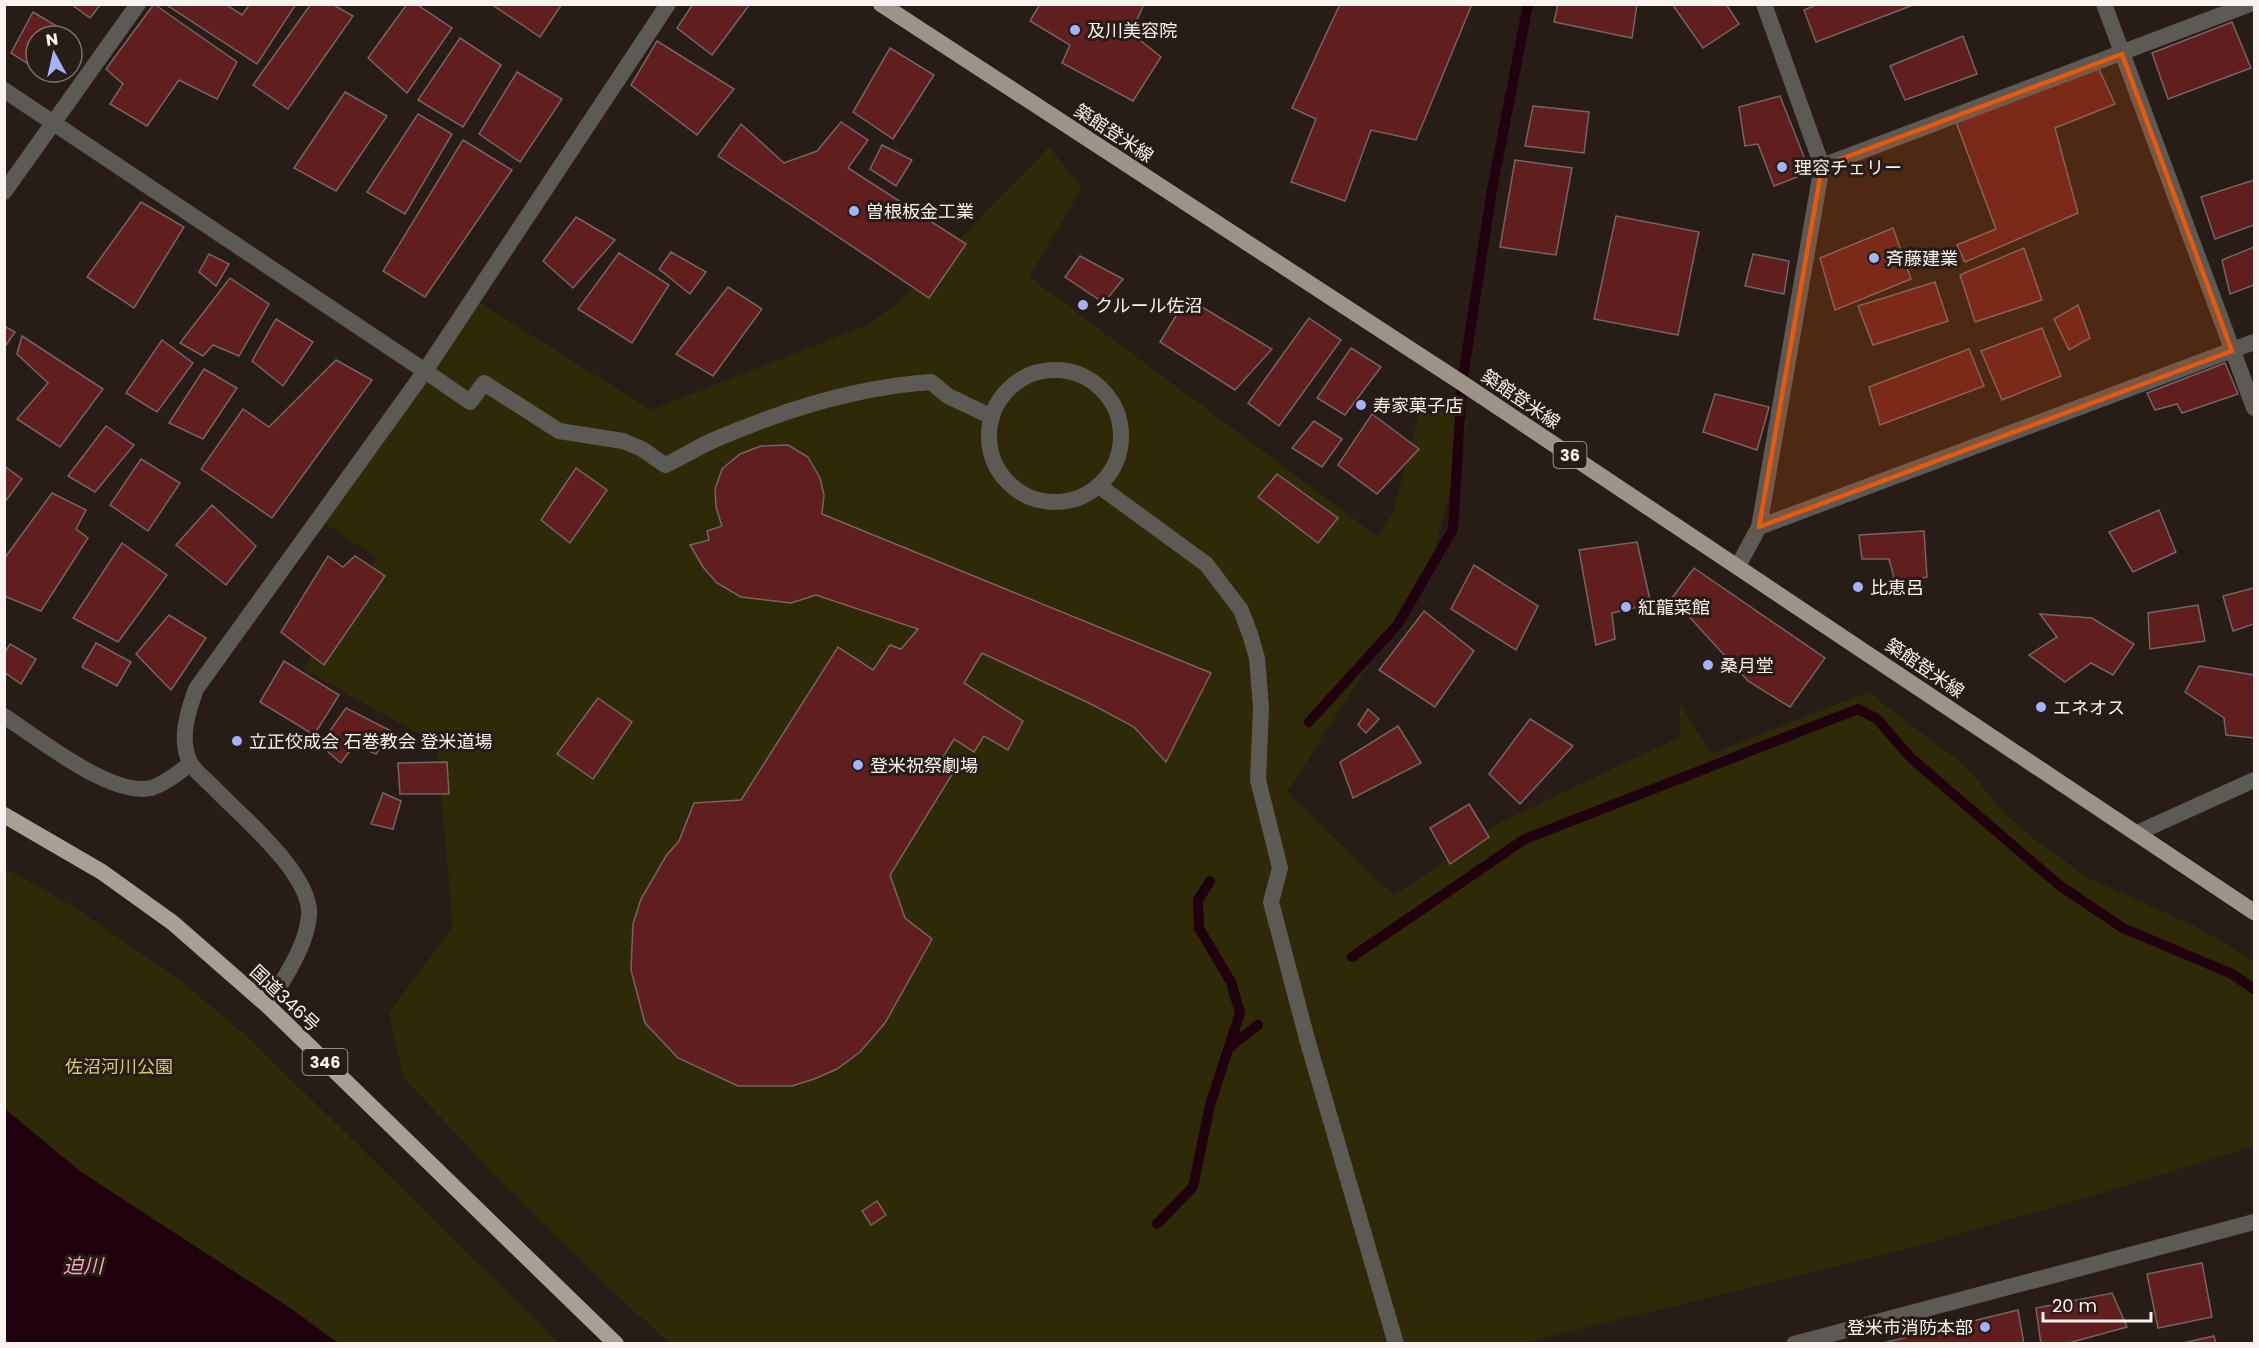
<svg xmlns="http://www.w3.org/2000/svg" width="2259" height="1348" font-family="Poppins,'Noto Sans JP',sans-serif">
	<rect width="100%" height="100%" fill="#271c16"/>
	<g fill="#2e2a08">
		<path d="M1049 147 1082 188 1029 277 1378 537 1393 513 1424 394 1468 422 1429 571 1287 792 1394 896 1499 823 1680 737V704L1711 754 1868 692 1966 767 2003 812 2034 839 2088 878 2193 925 2254 961V1146L2099 1194 1907 1249 1523 1343H670L613 1292 491 1171 403 1077 389 1013 453 927 437 744 303 669 377 558 321 521 469 296 651 410 867 325 893 308Z"/>
		<path d="M4 868 71 905 181 981 251 1040 559 1343H338L287 1306 81 1172 5 1109Z"/>
	</g>
	<path fill="#21000d" d="M5 1109 81 1172 287 1306 338 1343H5Z"/>
	<g fill="none" stroke-linecap="round" stroke-linejoin="round">
		<g stroke="#21000d" stroke-width="10">
			<path d="M1309 722 1398 624 1453 529 1462 383 1492 190 1528 4"/>
			<path d="M1352 957 1525 839 1858 709 1877 719 1911 758 2059 885 2123 928 2232 974 2254 989"/>
			<path d="M1231 1046 1258 1025"/>
			<path d="M1157 1224 1193 1187 1210 1105 1240 1013 1231 982 1199 928 1198 900 1210 881"/>
		</g>
	</g>
	<g fill="#611e1f" stroke="#756463" stroke-width="1.5">
		<path d="M71 4H101L90 18Z"/>
		<path d="M154 4 237 62 217 99 179 80 147 126 110 104 123 84 106 69Z"/>
		<path d="M170 4H225L242 15 250 4H296L257 64 168 6Z"/>
		<path d="M311 4H332L353 16 288 109 253 85Z"/>
		<path d="M407 4H416L452 28 407 93 368 58Z"/>
		<path d="M491 4H562L540 37Z"/>
		<path d="M693 4H750L712 55 677 28Z"/>
		<path d="M1040 4H1144L1131 33 1161 57 1133 101 1062 63 1070 45 1030 21Z"/>
		<path d="M1340 4H1472L1416 140 1371 130 1345 201 1291 182 1316 119 1292 108Z"/>
		<path d="M1558 4H1637L1632 38 1554 22Z"/>
		<path d="M1672 4H1726L1739 24 1703 48Z"/>
		<path d="M1818 4H1916L1816 42 1804 10Z"/>
		<path d="M33 12 73 36H36V69L11 53Z"/>
		<path d="M2232 22 2251 68 2168 99 2152 53Z"/>
		<path d="M1963 36 1977 74 1905 100 1890 66Z"/>
		<path d="M460 38 501 65 463 127 418 100Z"/>
		<path d="M657 41 734 89 697 135 631 85Z"/>
		<path d="M890 48 934 75 893 139 853 112Z"/>
		<path d="M2099 69 2115 104 2055 128 2078 213 1965 262 1957 245 1996 229 1956 122Z"/>
		<path d="M517 72 562 99 520 162 479 134Z"/>
		<path d="M345 92 387 116 336 191 294 168Z"/>
		<path d="M1780 96 1810 172 1774 186 1758 144 1745 146 1739 107Z"/>
		<path d="M1533 106 1589 112 1584 153 1525 146Z"/>
		<path d="M418 114 452 134 405 214 367 192Z"/>
		<path d="M841 122 868 140 848 168 966 244 929 298 718 156 741 124 784 163 817 151Z"/>
		<path d="M463 140 512 170 425 297 383 271Z"/>
		<path d="M882 145 912 160 896 186 870 169Z"/>
		<path d="M1515 160 1572 168 1556 255 1500 247Z"/>
		<path d="M2254 180V225L2215 239 2201 197Z"/>
		<path d="M141 202 184 227 134 308 87 277Z"/>
		<path d="M1616 216 1699 232 1678 335 1594 319Z"/>
		<path d="M576 217 615 240 573 288 543 261Z"/>
		<path d="M1893 228 1911 279 1835 310 1820 258Z"/>
		<path d="M2254 247V285L2230 294 2222 260Z"/>
		<path d="M2024 248 2042 300 1975 322 1960 275Z"/>
		<path d="M671 252 706 272 690 294 659 269Z"/>
		<path d="M619 253 669 285 632 343 578 309Z"/>
		<path d="M209 254 229 264 216 286 199 272Z"/>
		<path d="M1753 254 1789 261 1784 294 1745 286Z"/>
		<path d="M1080 256 1123 279 1104 303 1065 277Z"/>
		<path d="M230 278 269 304 239 356 213 345 203 356 180 343Z"/>
		<path d="M1935 282 1948 321 1873 345 1858 306Z"/>
		<path d="M728 287 762 309 713 376 676 354Z"/>
		<path d="M1187 298 1272 349 1235 390 1160 342Z"/>
		<path d="M2078 305 2090 338 2069 350 2054 319Z"/>
		<path d="M1309 318 1341 340 1279 426 1248 403Z"/>
		<path d="M276 319 313 342 283 386 252 361Z"/>
		<path d="M4 326 15 332 4 348Z"/>
		<path d="M2042 328 2061 376 2002 400 1981 351Z"/>
		<path d="M22 336 103 389 60 447 17 419 48 383 17 354Z"/>
		<path d="M162 340 193 363 157 412 126 393Z"/>
		<path d="M1351 348 1381 367 1345 415 1317 398Z"/>
		<path d="M1969 349 1984 386 1880 425 1869 387Z"/>
		<path d="M336 360 372 380 272 518 201 469 243 409 269 427Z"/>
		<path d="M2225 363 2238 394 2182 413 2177 404 2155 410 2147 393Z"/>
		<path d="M204 369 237 388 203 439 169 423Z"/>
		<path d="M1715 394 1769 407 1757 450 1703 432Z"/>
		<path d="M1372 414 1419 449 1377 494 1338 465Z"/>
		<path d="M1314 421 1342 439 1322 467 1292 448Z"/>
		<path d="M106 426 134 445 95 492 68 476Z"/>
		<path d="M788 445 808 457 820 478 824 495 822 514 1211 673 1166 762 1134 727 1093 705 982 653 964 683 1023 721 1008 750 984 736 974 752 954 739 943 757 956 768 890 875 905 918 932 939 885 1023 860 1052 837 1069 814 1079 792 1086H738L678 1058 645 1023 631 970 633 924 641 899 666 856 679 841 694 803 741 800 838 647 873 670 890 645 901 649 918 629 816 595 791 603 741 597 717 583 703 567 690 545 709 540 707 531 722 526 716 507 715 489 722 469 740 454 761 446Z"/>
		<path d="M141 459 180 483 148 531 110 505Z"/>
		<path d="M4 466 22 479 4 503Z"/>
		<path d="M576 468 607 490 570 543 541 520Z"/>
		<path d="M1277 474 1338 518 1318 543 1258 497Z"/>
		<path d="M52 493 86 510 76 529 88 538 41 611 4 596V559Z"/>
		<path d="M212 505 256 546 226 585 176 545Z"/>
		<path d="M2159 510 2176 552 2133 572 2109 532Z"/>
		<path d="M1924 531 1927 577 1895 582 1889 559H1862L1859 535Z"/>
		<path d="M1637 542 1651 604 1612 613 1615 639 1596 645 1579 550Z"/>
		<path d="M122 543 167 575 118 642 73 618Z"/>
		<path d="M328 556 343 567 355 556 385 576 324 665 281 632Z"/>
		<path d="M1474 565 1538 606 1516 650 1451 609Z"/>
		<path d="M1694 568 1825 658 1790 707 1748 681 1672 598Z"/>
		<path d="M2254 588V624L2233 631 2223 596Z"/>
		<path d="M2198 605 2205 641 2150 649 2148 613Z"/>
		<path d="M1424 611 1474 651 1435 707 1379 670Z"/>
		<path d="M2040 614 2092 618 2134 644 2113 675 2091 663 2065 682 2029 655 2057 637Z"/>
		<path d="M169 615 206 638 171 690 136 654Z"/>
		<path d="M96 643 131 662 117 686 82 667Z"/>
		<path d="M10 644 36 659 21 684 4 672V654Z"/>
		<path d="M284 661 339 695 314 735 260 702Z"/>
		<path d="M2199 666 2254 675V738L2226 735 2224 718 2185 692Z"/>
		<path d="M598 698 632 722 593 779 557 754Z"/>
		<path d="M346 708 391 731 376 754 354 745 341 763 320 745Z"/>
		<path d="M1368 709 1379 719 1366 733 1358 725Z"/>
		<path d="M1530 719 1573 746 1520 804 1489 774Z"/>
		<path d="M1398 726 1421 763 1353 798 1340 762Z"/>
		<path d="M447 762 449 794H400L398 763Z"/>
		<path d="M383 793 401 801 393 829 371 824Z"/>
		<path d="M1469 804 1489 837 1450 864 1430 828Z"/>
		<path d="M877 1201 886 1215 871 1225 862 1211Z"/>
		<path d="M2202 1263 2212 1317 2158 1328 2147 1274Z"/>
		<path d="M2112 1293 2127 1327 2065 1344H2041L2036 1308Z"/>
		<path d="M2018 1310 2024 1344H1879Z"/>
		<path d="M2214 1336 2216 1344H2179Z"/>
	</g>
	<g fill="none" stroke-linecap="round" stroke-linejoin="round">
		<g stroke="#5d5954" stroke-width="16">
			<circle cx="1055" cy="436" r="66"/>
			<path d="M425 371 470 402 484 383 559 431 623 441 642 449 665 465C682 458 697 447 714 440 783 410 855 387 931 382L948 396 992 417"/>
			<path d="M1099 486 1206 564 1241 610 1250 634 1257 658 1261 707 1258 780 1280 868 1271 902 1307 1039 1396 1344"/>
		</g>
		<g stroke="#5d5954" stroke-width="16">
			<path d="M2104 4 2254 408"/>
			<path d="M1822 166 2250 4"/>
			<path d="M4 192 138 4"/>
			<path d="M1759 527 2254 342"/>
			<path d="M1738 566 1759 527 1822 166 1764 4"/>
			<path d="M4 716C38 738 111 797 151 788 165 784 179 772 190 764"/>
			<path d="M2137 833 2254 780"/>
			<path d="M268 1006C283 979 306 948 309 916 313 875 240 815 213 787 206 780 196 772 191 764 178 741 188 711 196 689L425 371 668 4"/>
		</g>
		<g stroke="#5d5954" stroke-width="16">
			<path d="M4 90 425 371"/>
			<path d="M1794 1344 2254 1222"/>
		</g>
		<path stroke="#9c9489" stroke-width="16" d="M881 4 1462 383 2254 912"/>
		<path stroke="#a8a094" stroke-width="16" d="M4 815 102 872 173 923 268 1006 616 1344"/>
	</g>
	<path fill="#e8590c" fill-opacity="0.2" stroke="#e8590c" stroke-width="4.5" stroke-linejoin="round" d="M2122 54 2232 351 1759 527 1822 166Z"/>
	<g fill="#a2b2fd" stroke="#271c16" stroke-width="2">
		<circle cx="1075" cy="30" r="6"/>
		<circle cx="1782" cy="167" r="6"/>
		<circle cx="854" cy="211" r="6"/>
		<circle cx="1874" cy="258" r="6"/>
		<circle cx="1083" cy="305" r="6"/>
		<circle cx="1361" cy="405" r="6"/>
		<circle cx="1858" cy="587" r="6"/>
		<circle cx="1626" cy="607" r="6"/>
		<circle cx="1708" cy="665" r="6"/>
		<circle cx="2041" cy="707" r="6"/>
		<circle cx="237" cy="741" r="6"/>
		<circle cx="858" cy="765" r="6"/>
		<circle cx="1985" cy="1327" r="6"/>
	</g>
	<g text-anchor="middle" dominant-baseline="central" stroke-width="6" stroke-linejoin="round" paint-order="stroke">
		<g fill="#271c16" stroke="#bbb2ad" stroke-width="1.5">
			<rect x="1553.5" y="442" width="33" height="26" rx="4.5"/>
			<rect x="302.5" y="1049" width="45" height="26" rx="4.5"/>
		</g>
		<g font-size="16" font-weight="bold" fill="#faf2ee">
			<text x="1570" y="455">36</text>
			<text x="325" y="1062">346</text>
		</g>
		<g font-size="18" fill="#faf2ee" stroke="#271c16" text-anchor="start">
			<text x="1087" y="30">及川美容院</text>
			<text x="1794" y="167">理容チェリー</text>
			<text x="866" y="211">曽根板金工業</text>
			<text x="1886" y="258">斉藤建業</text>
			<text x="1095" y="305">クルール佐沼</text>
			<text x="1373" y="405">寿家菓子店</text>
			<text x="1870" y="587">比恵呂</text>
			<text x="1638" y="607">紅龍菜館</text>
			<text x="1720" y="665">桑月堂</text>
			<text x="2053" y="707">エネオス</text>
			<text x="249" y="741">立正佼成会 石巻教会 登米道場</text>
			<text x="870" y="765">登米祝祭劇場</text>
			<text x="1973" y="1327" text-anchor="end">登米市消防本部</text>
		</g>
		<g font-size="18" fill="#faf2ee" stroke="#271c16">
			<text transform="translate(1114 133) rotate(33)">築館登米線</text>
			<text transform="translate(1521 399) rotate(34)">築館登米線</text>
			<text transform="translate(1925 668) rotate(34)">築館登米線</text>
			<text transform="translate(285 998) rotate(43)">国道346号</text>
		</g>
		<g font-size="18" fill="#d8cd65" stroke="#271c16">
			<text x="119" y="1066">佐沼河川公園</text>
		</g>
		<g font-size="20" font-style="italic" fill="#f5a4c2" stroke="#271c16">
			<text x="83" y="1266">迫川</text>
		</g>
	</g>
	<rect width="2259" height="1348" fill="none" stroke="#faf2ee" stroke-width="12"/>
	<g transform="translate(54 54) rotate(352)"><circle r="28" fill="#271c16" stroke="#7b726c" stroke-width="1.5"/>
	<path d="M0-4.5L10 22L0 15L-10 22Z" fill="#a2b2fd"/>
	<text y="-9" font-size="16" font-weight="bold" text-anchor="middle" fill="#faf2ee">N</text>
	</g>
	<path d="M2043 1312v9h108v-9" fill="none" stroke="#faf2ee" stroke-width="3"/>
	<text x="2052" y="1312" font-size="18" fill="#faf2ee" stroke="#271c16" stroke-width="4.5" paint-order="stroke">20 m</text>
</svg>
